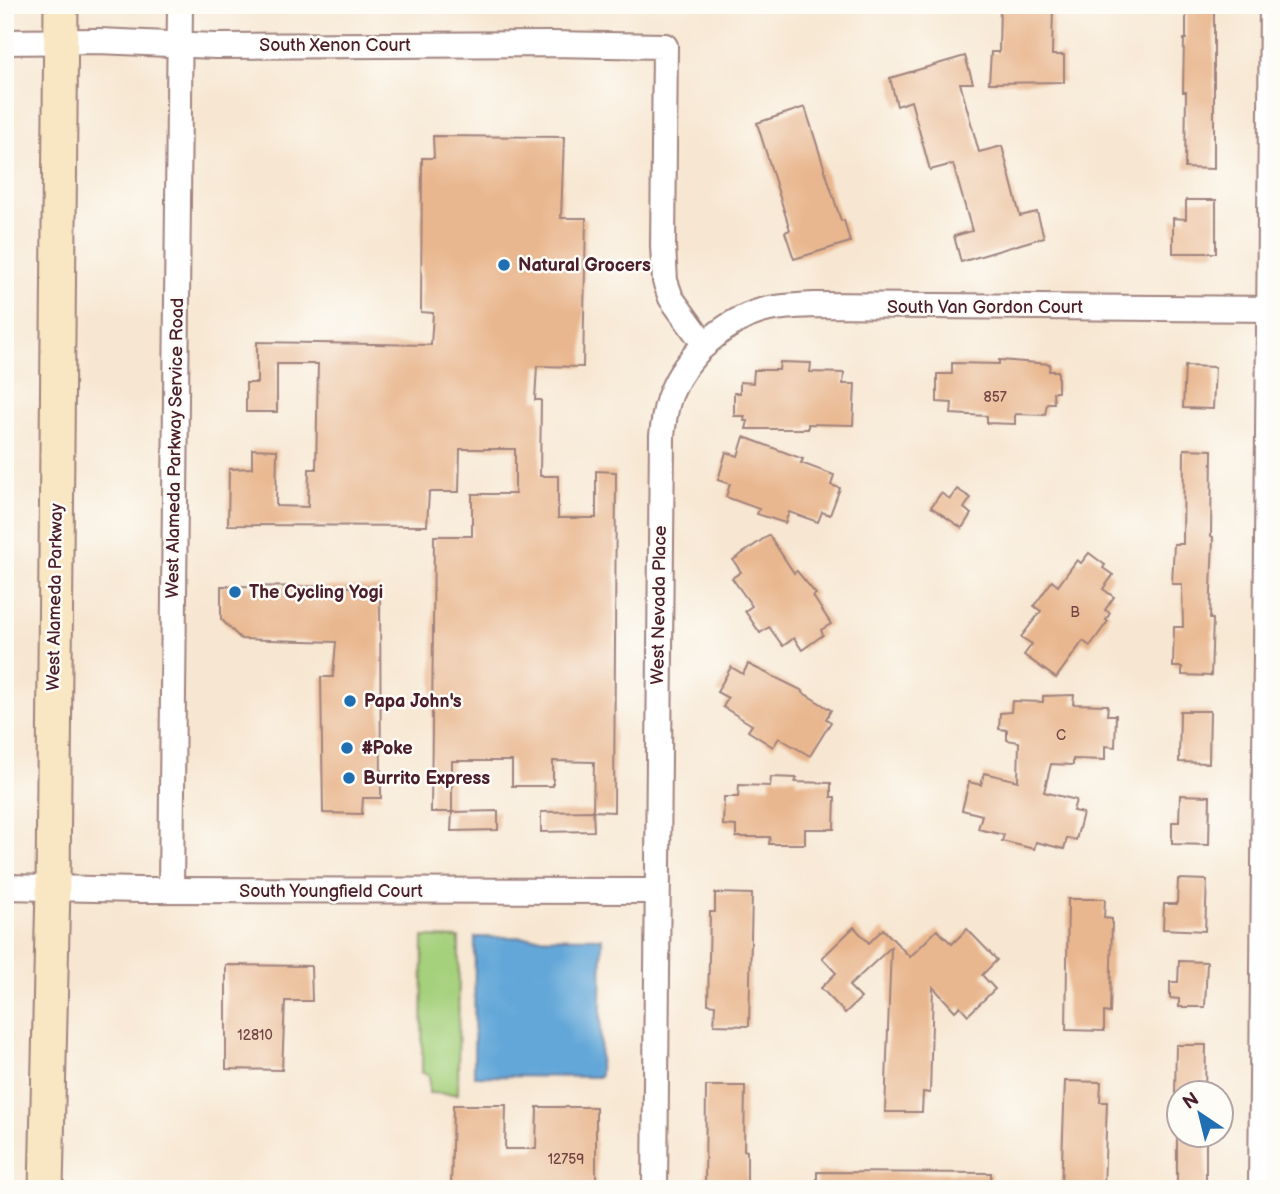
<svg xmlns="http://www.w3.org/2000/svg" width="1280" height="1194" font-family="'Balsamiq Sans',sans-serif">
	<rect width="100%" height="100%" fill="#fdfcf7"/>
	<filter id="ink" filterUnits="userSpaceOnUse"><feTurbulence type="fractalNoise" baseFrequency=".0143" numOctaves="2"/><feDisplacementMap in="SourceGraphic" scale="14" xChannelSelector="R" yChannelSelector="G"/><feConvolveMatrix kernelMatrix="1 2 1 2 8 2 1 2 1" color-interpolation-filters="sRGB"/></filter>
	<filter id="wash" filterUnits="userSpaceOnUse"><feTurbulence type="fractalNoise" baseFrequency=".00686" numOctaves="4" result="noise"/><feDisplacementMap in="SourceGraphic" scale="28" xChannelSelector="R" yChannelSelector="G"/><feGaussianBlur stdDeviation="1.57" result="paint"/><feColorMatrix in="noise" values="0 0 0 0 0 0 0 0 0 0 0 0 0 0 0 0 0 1.4 0 .05"/><feComposite in="paint" operator="in"/></filter>
	<g filter="url(#wash)">
		<rect width="100%" height="100%" fill="#f7e7d2"/>
		<path fill="#a5d07c" stroke="#787854" stroke-width="2" d="M423 937 459 938 458 1094 429 1093V1074L422 1073Z"/>
		<path fill="#63a7d8" stroke="#566382" stroke-width="2" d="M475 937 602 938 600 1077 474 1076Z"/>
		<g id="blocks">
			<g fill="#e9b78f">
				<path d="M1000 5H1053L1052 55H1064V82L989 83 991 52H999Z"/>
				<path d="M1186 5H1214V169L1185 168 1186 92H1183L1184 39H1186Z"/>
				<path d="M965 56 973 83H960L979 152 1002 146 1020 216 1037 212 1044 237 961 262 954 236 972 231 953 164 930 170 911 101 897 106 890 78Z"/>
				<path d="M805 107 841 221 844 220 850 242 794 259 785 232 790 230 757 123Z"/>
				<path d="M433 136 564 137 561 218H586L583 367 537 366 535 400H541L540 476H558V518H596V471L616 472 614 812 593 811 594 762 553 761V786H512V761H452V812H431L434 536H472V494H515V449H460L459 492H429L427 526 228 525 229 469 252 468V449L277 450 276 506 308 507 309 469H316L318 364H277V412H246V383H257V342L431 345 433 313 421 312 422 158H434Z"/>
				<path d="M1186 200H1216V253H1173V218L1186 219Z"/>
				<path d="M999 360 1050 364 1049 371H1058V392H1053L1054 403H1047L1045 415 1015 414V424L987 423V416L951 414 952 403 937 402V374H952V363L999 364Z"/>
				<path d="M780 362 811 363 810 372 844 373 843 384H855L853 425 808 424V429H746L748 421H744L745 416H734V393H740V382L753 383 754 370H779Z"/>
				<path d="M1185 366 1215 367 1213 409 1183 408Z"/>
				<path d="M744 437 803 459 801 463 834 475 831 485 840 488 830 515 822 512 818 522 789 512 785 523 757 514 759 509 726 497 730 484 718 480 726 452 738 456Z"/>
				<path d="M1184 449 1212 450 1211 536 1213 537 1210 619H1213L1211 676 1182 675V667H1173L1174 627H1183L1182 584H1172L1174 544H1183Z"/>
				<path d="M957 489 971 498 964 508 971 514 962 528 931 507 941 493 950 499Z"/>
				<path d="M769 535 794 573 797 571 816 594 813 596 831 624 821 630 823 635 802 650 794 638 783 646 769 627 760 633 745 611 752 606 732 578 741 572 733 560Z"/>
				<path d="M1089 553 1105 565 1103 568 1113 575 1103 589 1114 597 1105 610 1110 613 1106 620 1108 621 1090 646 1083 641 1056 678 1024 655 1032 644 1021 637 1041 611 1034 606 1052 581 1058 586 1077 560 1081 563Z"/>
				<path d="M221 586 380 587 381 798H363L362 814 323 813 321 677H333L336 642 241 639 221 619Z"/>
				<path d="M748 664 803 691 802 692 831 710 826 719 831 722 810 756 779 738 773 747 748 731 752 725 723 707 728 698 717 692 731 667 743 674Z"/>
				<path d="M1074 695 1073 704 1108 705 1107 715H1116L1115 747 1105 746V760L1073 759V765L1051 764 1044 792 1076 800 1073 811 1083 813 1076 840 1067 838 1064 849 1036 842 1034 849 1002 841 1004 835 978 829 982 815 962 810 969 782 981 785 984 773 1018 781 1019 742 1007 740V730L999 729 1000 713 1011 712 1012 701 1043 702V696Z"/>
				<path d="M1180 711H1210L1209 763 1179 762Z"/>
				<path d="M771 777 797 778 795 782 831 783V797H835L834 829H805V844H769L770 837H736V826L723 825 724 797H738L739 785 770 786Z"/>
				<path d="M1180 795 1210 796 1209 845 1172 844V822H1179Z"/>
				<path d="M498 811V830L451 831 452 812Z"/>
				<path d="M593 811 594 831 541 832V812Z"/>
				<path d="M1178 879 1207 880 1205 931 1163 929 1164 904H1177Z"/>
				<path d="M715 893 752 894 749 1026 714 1025 715 1005 708 1004 710 912H715Z"/>
				<path d="M1068 899H1105L1104 918 1112 919 1110 1013 1104 1012V1031L1066 1030Z"/>
				<path d="M854 927 869 943 883 929 910 957 937 930 952 944 967 929 997 960 982 975 995 989 968 1015 960 1006 955 1011 933 987 930 1093 923 1092 922 1112H885L891 947 849 986 861 998 845 1013 821 988 836 973 822 958Z"/>
				<path d="M1179 961 1207 962 1205 1007H1179V999L1170 998V982H1178Z"/>
				<path d="M226 965 311 966 312 1001H285L282 1070 226 1069Z"/>
				<path d="M1176 1045H1206L1205 1093H1175Z"/>
				<path d="M1065 1081 1101 1082 1100 1102H1107L1104 1189H1061Z"/>
				<path d="M706 1086H745L744 1150 747 1151V1189H705Z"/>
				<path d="M453 1105H506L505 1149H536L537 1107H596V1189H451Z"/>
				<rect x="1177" y="1137" width="29" height="49"/>
				<path d="M817 1172 991 1173V1189H817Z"/>
			</g>
		</g>
	</g>
	<g filter="url(#ink)">
		<use href="#blocks" fill-opacity="0" stroke="#a0837e" stroke-width="2"/>
		<g fill="none" stroke-linecap="round" stroke-linejoin="round">
			<defs>
				<g id="street">
					<path d="M5 42 98 41 215 46 550 44 665 46 663 246 665 281 671 298 705 345"/>
					<path d="M5 887 140 890 657 891"/>
					<path d="M171 890 180 5"/>
					<path d="M655 1189 662 435C664 421 665 406 671 393 686 356 723 322 761 311 778 306 796 306 814 305L1275 309"/>
					<path d="M1261 1189 1272 5"/>
				</g>
				<path id="secondary" d="M46 1189 53 887 61 5"/>
			</defs>
			<use href="#street" stroke="#a0837e" stroke-width="28"/>
			<use href="#secondary" stroke="#a0837e" stroke-width="37"/>
			<use href="#street" stroke="#fff" stroke-width="24"/>
			<use href="#secondary" stroke="#f9e7c3" stroke-width="33"/>
		</g>
	</g>
	<g fill="#1f6fb2" stroke="#fdfcf7" stroke-width="2.5">
		<circle cx="504" cy="265" r="7"/>
		<circle cx="235" cy="592" r="7"/>
		<circle cx="350" cy="701" r="7"/>
		<circle cx="347" cy="748" r="7"/>
		<circle cx="349" cy="778" r="7"/>
	</g>
	<g text-anchor="middle" dominant-baseline="central" stroke-width="5" stroke-linejoin="round" paint-order="stroke">
		<g font-size="14" fill="#724544">
			<text x="995" y="397">857</text>
			<text x="1075" y="612">B</text>
			<text x="1061" y="735">C</text>
			<text x="255" y="1035">12810</text>
			<text x="566" y="1159">12759</text>
		</g>
		<g font-size="18" fill="#4a1f2b" stroke="#fdfcf7">
			<text x="335" y="45">South Xenon Court</text>
			<text x="985" y="307">South Van Gordon Court</text>
			<text transform="translate(175 448) rotate(-89)">West Alameda Parkway Service Road</text>
			<text transform="translate(55 597) rotate(-89)">West Alameda Parkway</text>
			<text transform="translate(659 605) rotate(-89)">West Nevada Place</text>
			<text x="331" y="891">South Youngfield Court</text>
		</g>
		<g font-size="18" font-weight="bold" fill="#4a1f2b" stroke="#fdfcf7" text-anchor="start">
			<text x="518" y="265">Natural Grocers</text>
			<text x="249" y="592">The Cycling Yogi</text>
			<text x="364" y="701">Papa John's</text>
			<text x="361" y="748">#Poke</text>
			<text x="363" y="778">Burrito Express</text>
		</g>
	</g>
	<rect width="1280" height="1194" fill="none" stroke="#fdfcf7" stroke-width="28"/>
	<g transform="translate(1200 1114) rotate(325)"><circle r="33" fill="#fdfcf7" stroke="#b5a4a5" stroke-width="2"/>
	<path d="M0-5L12 26L0 18L-12 26Z" fill="#1f6fb2"/>
	<text y="-10" font-size="19" font-weight="bold" text-anchor="middle" fill="#4a1f2b">N</text>
	</g>
</svg>
